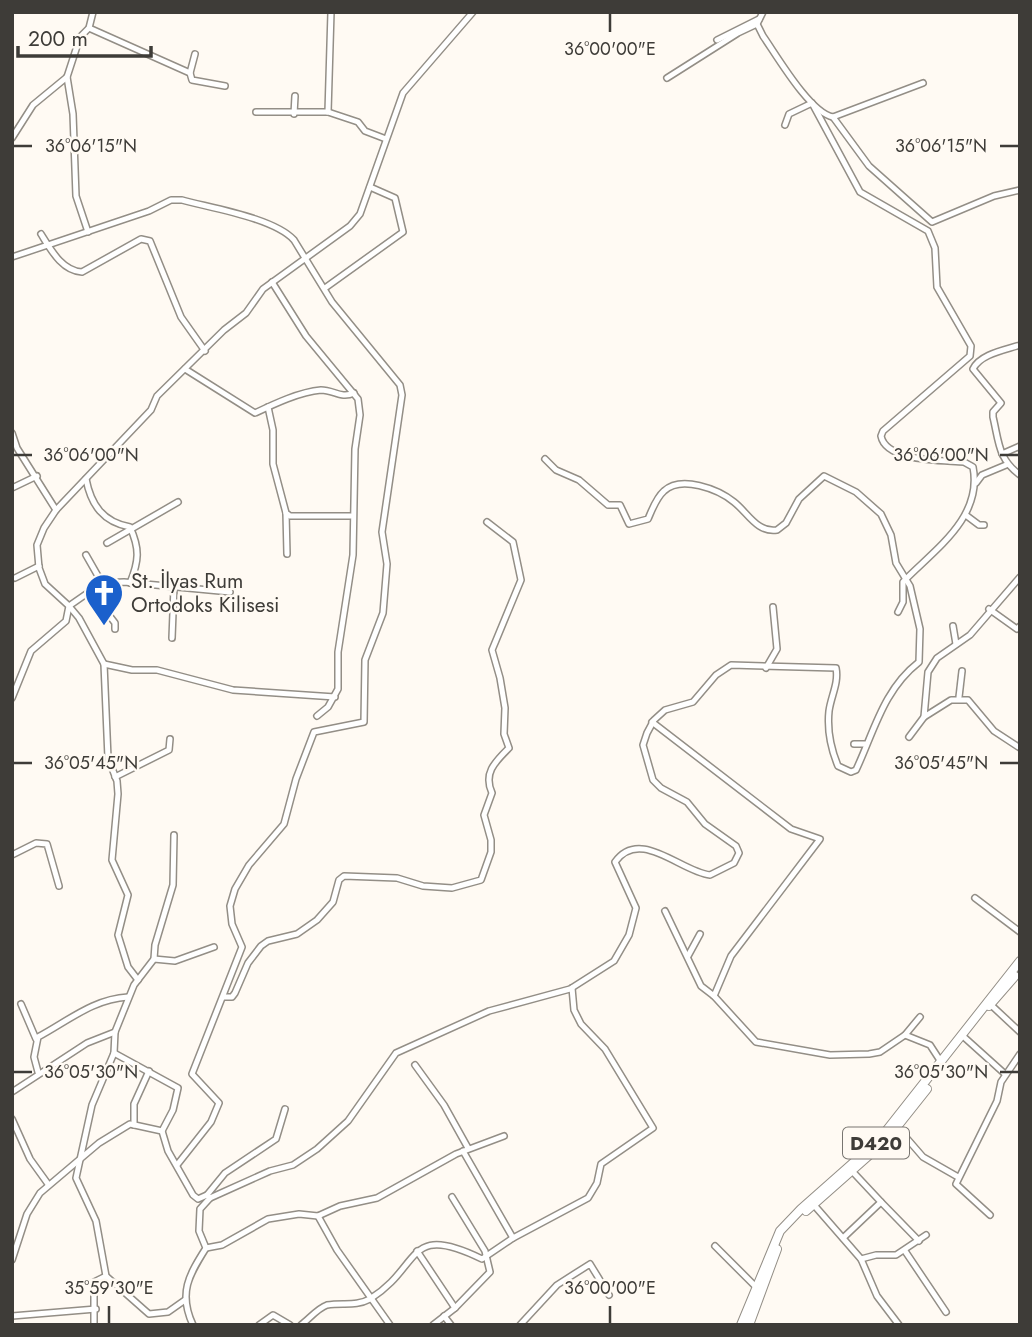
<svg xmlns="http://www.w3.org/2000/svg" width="1032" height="1337" font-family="Jost,sans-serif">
	<rect width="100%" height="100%" fill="#fffaf3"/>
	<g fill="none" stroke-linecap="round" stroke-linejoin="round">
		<defs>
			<g id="minor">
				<path d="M763 12 757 24 763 36C777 56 810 113 833 117L869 166 932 222 994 196 1020 190"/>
				<path d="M89 28 190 73 192 80 225 86"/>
				<path d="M717 40 759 19"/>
				<path d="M190 73 195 54"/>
				<path d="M67 77 73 114 76 196 88 232"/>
				<path d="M667 78 738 33 757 24"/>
				<path d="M256 112H328L358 122 365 131 386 139"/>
				<path d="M328 112 331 12"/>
				<path d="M294 114 295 96"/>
				<path d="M833 117 923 83"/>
				<path d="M785 125 789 114 812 103 860 192 928 231 935 248 937 287 971 346 970 356 883 431 881 436C886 462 943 460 964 462L973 467C983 518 934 550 903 582V602L898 612"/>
				<path d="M12 138 33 105 67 77 80 37 89 28 93 12"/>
				<path d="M41 234C51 250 62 271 82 272L141 239 150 241 181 317 205 351"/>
				<path d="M12 257 149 211 171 200H182C211 208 274 218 294 240L332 302 400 385 402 395 382 532 387 564 383 613 365 660 364 722 314 732 296 779 284 824 249 865 235 889 230 906 232 924 242 947 192 1074 219 1103 211 1122 177 1165"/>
				<path d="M272 282 306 336 358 399 360 415 355 449 353 555 338 652V689L328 707 317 716"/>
				<path d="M325 288 403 232 395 198 370 187"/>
				<path d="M1020 345C1005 350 980 354 973 369L1001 403 993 412V417C999 442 998 459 1020 475"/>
				<path d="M185 369 255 413C274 404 299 392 321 390 334 390 341 399 354 393"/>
				<path d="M268 407 273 430V464L286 513 290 516H351"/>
				<path d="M12 433 17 448 56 510"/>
				<path d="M1002 454 1020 446"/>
				<path d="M86 479C91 505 103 522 130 527 140 549 139 561 130 583"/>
				<path d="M976 483 982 475 1006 465"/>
				<path d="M12 488 37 476"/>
				<path d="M286 513 287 554"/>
				<path d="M967 516 979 525H984"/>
				<path d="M107 543 178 502"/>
				<path d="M86 555 102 583V606L115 623V629"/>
				<path d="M1020 577 970 635 937 658 928 672 924 717 951 700H968L994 731 1020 748"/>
				<path d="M15 578 39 566"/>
				<path d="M989 609 1017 629 1020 626"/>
				<path d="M953 626 956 644"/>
				<path d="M172 638 174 587"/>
				<path d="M104 664 132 670H157L233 690 335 697"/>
				<path d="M766 668 777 649 773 607"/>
				<path d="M959 697 962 671"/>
				<path d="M12 698 31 651 66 621 69 606 45 584 39 568 37 545 44 528 56 510 151 410 157 396 224 330 246 313 263 289 350 226 360 214 403 93 473 12"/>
				<path d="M652 722 791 829 820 839 731 956 714 996"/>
				<path d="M909 737 924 717"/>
				<path d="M854 744H865"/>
				<path d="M115 777 169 750 170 739"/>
				<path d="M174 835 173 885 155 945 154 959 134 985 115 1032 114 1053 92 1105 76 1178 96 1221 106 1276 149 1314 168 1312 185 1300"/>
				<path d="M12 855 36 843 47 844 59 886"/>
				<path d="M975 898 1020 932"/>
				<path d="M665 911 701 986 714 996 756 1042 830 1055 869 1054 880 1052 905 1035 930 1045 941 1062"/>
				<path d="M688 956 700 934"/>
				<path d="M154 959 175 961 214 947"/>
				<path d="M138 980 128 967 118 935 128 895 112 860 118 794 117 781 108 758 104 664 79 618 69 606 102 583 124 582 230 592"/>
				<path d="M224 997H232L235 993 248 963 261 946 268 941 297 934 317 920 333 902 339 880 344 876 397 878 423 886 452 888 481 880 491 852V840L484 815 492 793C483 773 495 762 509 748L504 734 505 708 500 678 492 650 521 580 513 542 487 522"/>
				<path d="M21 1004 36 1039"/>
				<path d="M990 1004 1020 1032"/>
				<path d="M905 1035 920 1017"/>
				<path d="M965 1038 1005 1074"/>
				<path d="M114 1053 178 1088 173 1110 162 1131"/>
				<path d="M415 1065 444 1105 468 1148"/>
				<path d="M38 1072 34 1057 38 1037C68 1021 93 999 128 997"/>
				<path d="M12 1092 87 1043 115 1032"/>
				<path d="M12 1119 30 1159 48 1184"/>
				<path d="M134 1125V1104L149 1071"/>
				<path d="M897 1127 923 1157 958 1177"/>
				<path d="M463 1151 513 1238"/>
				<path d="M210 1198 270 1171 293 1165 317 1149 348 1121 396 1053 489 1011 570 989 614 961 629 935 636 908 615 862C640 827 681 872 710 875L734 863 739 853 736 846 705 824 687 802 661 788 653 780 643 745 647 733 654 720 665 710 693 702 716 675 731 665 836 668C839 683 831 696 829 711 827 730 831 749 838 766L851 772 856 770C874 732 883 690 919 662L920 629 910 586 896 563 891 535 881 514 856 492 824 476 799 499 786 523 777 530C757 533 748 513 734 502 718 489 681 475 664 491 656 498 652 510 648 519L629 524 620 505H608L579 480 556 470 545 459"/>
				<path d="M881 1202 919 1241"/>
				<path d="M814 1205 861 1259 877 1296 899 1325"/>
				<path d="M990 1215 956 1184 997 1101 1001 1082 1020 1054"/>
				<path d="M318 1216 337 1250 390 1325"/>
				<path d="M843 1238 881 1202 852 1171"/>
				<path d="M715 1246 757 1288"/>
				<path d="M206 1248 222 1245 268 1219 299 1214 318 1216 340 1206 377 1198 456 1154 504 1136"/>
				<path d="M417 1251 455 1308"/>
				<path d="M905 1251 946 1312"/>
				<path d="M861 1259 876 1255H896L926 1235"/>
				<path d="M12 1260 27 1214 40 1193 99 1143 130 1124 162 1131 168 1151 193 1195 198 1199 207 1195"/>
				<path d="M12 1316 96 1309"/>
				<path d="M444 1316 451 1325"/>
				<path d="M94 1325V1282L106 1276"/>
				<path d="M193 1325C178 1293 189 1275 206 1248L199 1231 200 1209 210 1198 207 1195 225 1173 276 1139 285 1109"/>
				<path d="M259 1325 273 1315 290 1325"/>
				<path d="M301 1325C309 1319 318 1308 327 1305 343 1302 355 1307 370 1299 422 1267 405 1221 482 1259L513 1238 588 1198 597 1183 601 1164 653 1128 605 1049 581 1024 574 1010 572 988"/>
				<path d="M433 1325 455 1308 490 1272 485 1251 452 1197"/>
				<path d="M520 1325 557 1285 590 1264 609 1295"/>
			</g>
			<g id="highway">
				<path d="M989 1006 1015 976"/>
				<path d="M896 1128 927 1089"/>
				<path d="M806 1211 875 1150"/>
				<path d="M741 1325 780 1231 801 1209 879 1140 1020 961"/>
				<path d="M749 1325 777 1249"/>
			</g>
		</defs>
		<use href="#minor" stroke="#938e86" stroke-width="8"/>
		<use href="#highway" stroke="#938e86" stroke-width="10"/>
		<use href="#minor" stroke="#fff" stroke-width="5"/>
		<use href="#highway" stroke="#fff" stroke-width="8"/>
	</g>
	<path fill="none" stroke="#3e3c38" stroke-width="2.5" d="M610 14V32M14 146H32M1000 146H1018M14 455H32M1000 455H1018M14 763H32M1000 763H1018M14 1072H32M1000 1072H1018M109 1306V1323M610 1306V1323"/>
	<defs>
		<symbol id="church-pin" viewBox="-11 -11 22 30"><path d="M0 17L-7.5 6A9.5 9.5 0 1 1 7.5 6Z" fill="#1b60cc" stroke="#fffaf3"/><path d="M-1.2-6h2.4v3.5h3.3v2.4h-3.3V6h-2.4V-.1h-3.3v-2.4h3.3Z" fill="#fff"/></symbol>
	</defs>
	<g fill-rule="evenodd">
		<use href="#church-pin" x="82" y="571" width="44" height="60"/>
	</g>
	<g text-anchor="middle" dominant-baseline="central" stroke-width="5" stroke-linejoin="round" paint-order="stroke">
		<rect fill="#fffaf3" stroke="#787570" stroke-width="2" x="843" y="1127.5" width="66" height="31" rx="5"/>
		<g font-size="19" font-weight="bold" fill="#3e3c38">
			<text x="876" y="1143">D420</text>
		</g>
		<g font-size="21" fill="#3e3c38" stroke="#fffaf3" text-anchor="start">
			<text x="131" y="581">St. İlyas Rum<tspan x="131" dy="24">Ortodoks Kilisesi</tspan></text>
		</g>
	</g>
	<g font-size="18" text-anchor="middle" fill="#3e3c38" stroke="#fffaf3" stroke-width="5" stroke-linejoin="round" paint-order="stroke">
		<text x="610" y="55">36°00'00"E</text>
		<text x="91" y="152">36°06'15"N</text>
		<text x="941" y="152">36°06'15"N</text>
		<text x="91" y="461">36°06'00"N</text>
		<text x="941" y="461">36°06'00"N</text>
		<text x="91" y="769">36°05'45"N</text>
		<text x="941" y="769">36°05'45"N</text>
		<text x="91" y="1078">36°05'30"N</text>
		<text x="941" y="1078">36°05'30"N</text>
		<text x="109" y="1294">35°59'30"E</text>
		<text x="610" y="1294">36°00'00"E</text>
	</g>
	<rect width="1032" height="1337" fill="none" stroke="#3e3c38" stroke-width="28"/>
	<path d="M18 46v10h133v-10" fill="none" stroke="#3e3c38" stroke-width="3.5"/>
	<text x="28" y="46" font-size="21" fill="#3e3c38" stroke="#fffaf3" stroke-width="5" paint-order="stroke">200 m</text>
</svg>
